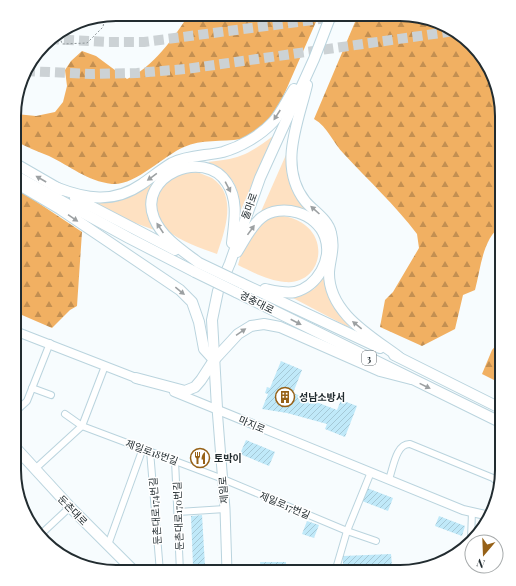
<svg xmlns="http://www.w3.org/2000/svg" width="516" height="586" font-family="'Playfair Display','Noto Sans KR',serif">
	<defs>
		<pattern id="forest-firs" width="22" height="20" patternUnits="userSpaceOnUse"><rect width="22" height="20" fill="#f1b062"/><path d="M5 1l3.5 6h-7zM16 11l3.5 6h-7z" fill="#c38f51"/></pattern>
		<pattern id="building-hatch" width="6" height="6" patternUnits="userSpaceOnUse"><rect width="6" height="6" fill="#c0e9f9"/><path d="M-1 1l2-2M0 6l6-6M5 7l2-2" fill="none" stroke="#a5c8d6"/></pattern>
	</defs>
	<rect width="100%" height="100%" fill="#f7fcfe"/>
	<g fill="#fee1c2">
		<path d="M273 136 240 212C238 183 234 176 208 162 239 159 248 155 273 136Z"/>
		<path d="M289 148 290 179 311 211 288 207H271L259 216Z"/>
		<path d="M197 172C202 174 207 176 212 178 238 195 225 231 217 254 201 248 181 242 167 230 154 218 152 193 167 180 176 174 187 173 197 172Z"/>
		<path d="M158 177C145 202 144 206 157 231L119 217 89 201 118 199 135 194Z"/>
		<path d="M273 215C336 217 327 286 285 282 269 281 252 272 238 265 246 235 248 233 273 215Z"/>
		<path d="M328 272 337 308 350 328 293 298 314 289Z"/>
	</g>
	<g fill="url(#forest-firs)">
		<path d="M189 14 319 15 279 106C273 115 252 137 241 139 222 142 201 139 184 147 163 156 135 186 112 184 87 181 70 166 49 156 37 151 26 147 16 141V114L36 116 55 112 63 102 67 86 65 70 71 61 82 51 96 56 127 79C152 68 175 37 189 14Z"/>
		<path d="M358 15H413L451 28 485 59 502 109V225C482 239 481 268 475 290L463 295 455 329 422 346 380 327 385 300 393 292 419 248 417 234C395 205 368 180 344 154 333 143 328 127 314 119Z"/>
		<path d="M16 188 82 232 77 306 70 310 52 328 15 312Z"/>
		<path d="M499 342 502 343V384L482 374 492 350Z"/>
	</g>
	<g fill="url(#building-hatch)">
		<path d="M281 361 302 370 293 393 337 410 341 400 357 406 345 437 325 429 327 424 287 413 262 409 268 394 265 393 267 387 270 388Z"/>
		<path d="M246 440 275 452 269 466 240 454Z"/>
		<path d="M367 488 393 498 388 511 362 501Z"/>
		<path d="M202 515 205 566H193L191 516Z"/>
		<path d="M439 516 465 526 462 536 435 526Z"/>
		<path d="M307 521 319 525 314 538 302 534Z"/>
		<path d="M66 550 80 563 65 558 61 555Z"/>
		<path d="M391 554 392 566 343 568V556Z"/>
		<path d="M260 562H286V571L261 572Z"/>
	</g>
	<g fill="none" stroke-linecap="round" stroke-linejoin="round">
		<g stroke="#ccd2d5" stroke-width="10" stroke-dasharray="10 5" stroke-linecap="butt">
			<path d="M49 39 108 42H144L351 15"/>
			<path d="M25 71 92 74 137 73 186 69 455 31"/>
		</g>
		<defs>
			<g id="minor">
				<path d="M32 388 51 395"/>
				<path d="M15 412 27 401 50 343"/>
				<path d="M65 414 82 426 223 479 347 531 376 541"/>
				<path d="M150 451 160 572"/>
				<path d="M175 460 180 572"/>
				<path d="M35 469 82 426 105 366"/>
				<path d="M389 479C393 469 396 443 410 444L493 478 497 482 498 486 490 516"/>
				<path d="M178 512 225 509"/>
				<path d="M40 535 70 507"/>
				<path d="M471 539 472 512"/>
				<path d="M108 545 143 448"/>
				<path d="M335 572 347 531 371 472"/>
			</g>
			<g id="tertiary">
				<path d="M15 331 141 380"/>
				<path d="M174 392 463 510 490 516"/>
			</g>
			<path id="secondary" d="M217 408 225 509 227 572"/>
			<g id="primary">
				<path d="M307 85C298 123 278 166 305 201 313 211 328 219 331 233 335 249 330 258 329 272 328 313 371 336 399 357"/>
				<path d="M16 164 61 190"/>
				<path d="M16 176 129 238 195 272"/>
				<path d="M16 183 60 209 180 290 192 302 199 322 204 349 214 360"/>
				<path d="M55 187C86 199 113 204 142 184 152 177 162 169 172 163 188 155 206 156 223 152 240 147 260 136 273 122 281 113 287 100 294 89"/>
				<path d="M75 198 175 250"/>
				<path d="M237 252C244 241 251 226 261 218 281 202 317 213 325 237 333 260 317 286 295 292 285 294 274 291 265 289"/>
				<path d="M199 263C183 251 162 238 154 218 137 176 204 147 227 183 239 201 234 223 232 243"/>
				<path d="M241 283 380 348"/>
				<path d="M236 292 502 423"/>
				<path d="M394 355 502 409"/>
				<path d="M136 378 185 391 195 387 201 380 214 360 238 334 251 326 264 324 280 327 380 371 411 379"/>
				<path d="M217 408 212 320 218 291 230 263 260 178 314 59 331 15"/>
				<path d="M14 446 70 507 135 572"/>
			</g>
		</defs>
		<use href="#minor" stroke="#bad4de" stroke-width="8"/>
		<use href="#tertiary" stroke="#bad4de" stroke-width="10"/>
		<use href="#secondary" stroke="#bad4de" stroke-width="11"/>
		<use href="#primary" stroke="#bad4de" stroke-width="12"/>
		<path stroke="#8d9598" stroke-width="1" stroke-dasharray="2 2" stroke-linecap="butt" d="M59 33 62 44 87 43 103 27 105 16"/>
		<use href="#minor" stroke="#fff" stroke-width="6"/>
		<use href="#tertiary" stroke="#fff" stroke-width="8"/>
		<use href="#secondary" stroke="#fff" stroke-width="9"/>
		<use href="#primary" stroke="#fff" stroke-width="10"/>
		<defs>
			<g id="primary-bridge">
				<path d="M199 263 241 283"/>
				<path d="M195 272 236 292"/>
			</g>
		</defs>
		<use href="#primary-bridge" stroke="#bad4de" stroke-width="12" stroke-linecap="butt"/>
		<use href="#primary-bridge" stroke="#fff" stroke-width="10"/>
	</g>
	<defs><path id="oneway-solid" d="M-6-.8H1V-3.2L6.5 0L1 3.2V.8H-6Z"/></defs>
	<g fill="#9ca0a2">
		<use href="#oneway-solid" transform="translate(277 115) rotate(123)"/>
		<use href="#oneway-solid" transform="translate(152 177) rotate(144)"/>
		<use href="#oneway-solid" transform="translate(41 179) rotate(-150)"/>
		<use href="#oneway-solid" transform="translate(228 187) rotate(62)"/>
		<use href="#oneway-solid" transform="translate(315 210) rotate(-138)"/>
		<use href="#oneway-solid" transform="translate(73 218) rotate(34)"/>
		<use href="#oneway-solid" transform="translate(160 228) rotate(-124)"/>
		<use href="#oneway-solid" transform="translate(251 230) rotate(-54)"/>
		<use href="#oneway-solid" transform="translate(180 291) rotate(39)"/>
		<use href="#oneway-solid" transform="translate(296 322) rotate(27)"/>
		<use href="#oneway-solid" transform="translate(357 325) rotate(-141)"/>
		<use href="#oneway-solid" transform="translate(241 332) rotate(-34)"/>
		<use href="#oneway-solid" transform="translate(425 386) rotate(26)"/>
	</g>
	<defs>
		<symbol id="building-ring" viewBox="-11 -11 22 22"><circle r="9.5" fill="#fff" stroke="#966117" stroke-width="1.5"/><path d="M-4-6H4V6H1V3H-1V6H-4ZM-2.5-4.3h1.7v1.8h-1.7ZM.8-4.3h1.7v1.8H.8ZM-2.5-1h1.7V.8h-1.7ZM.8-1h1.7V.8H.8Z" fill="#966117"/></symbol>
		<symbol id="restaurant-ring" viewBox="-11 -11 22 22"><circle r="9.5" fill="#fff" stroke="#966117" stroke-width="1.5"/><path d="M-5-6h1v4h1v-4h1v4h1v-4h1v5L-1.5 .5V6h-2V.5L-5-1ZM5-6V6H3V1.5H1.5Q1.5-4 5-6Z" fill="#966117"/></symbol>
	</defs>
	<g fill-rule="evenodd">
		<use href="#building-ring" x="274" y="386" width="22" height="22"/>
		<use href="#restaurant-ring" x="189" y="447" width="22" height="22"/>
	</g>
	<g text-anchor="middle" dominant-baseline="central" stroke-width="3" stroke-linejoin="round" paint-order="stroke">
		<rect fill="#fff" stroke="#646b6e" stroke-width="1" x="362" y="351" width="14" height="14" rx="3"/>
		<g font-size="9" font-weight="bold" fill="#222c30">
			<text x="369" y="358">3</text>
		</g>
		<g font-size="10" fill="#222c30" stroke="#fff">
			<text transform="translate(249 206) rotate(-70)">돌마로</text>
			<text transform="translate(257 302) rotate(27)">경충대로</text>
			<text transform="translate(252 424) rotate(23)">마지로</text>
			<text transform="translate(152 452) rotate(20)">제일로18번길</text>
			<text transform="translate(223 490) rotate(-94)">제일로</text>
			<text transform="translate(285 505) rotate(23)">제일로17번길</text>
			<text transform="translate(73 510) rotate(46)">둔촌대로</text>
			<text transform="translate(155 511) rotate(-94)">둔촌대로174번길</text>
			<text transform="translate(178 516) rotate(-92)">둔촌대로170번길</text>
		</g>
		<g font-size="10" font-weight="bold" fill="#222c30" stroke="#fff" text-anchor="start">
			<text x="299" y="397">성남소방서</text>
			<text x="214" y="458">토박이</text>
		</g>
	</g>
	<path d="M0 0H516V586H0ZM116 21H400A95 95 0 0 1 495 116V470A95 95 0 0 1 400 565H116A95 95 0 0 1 21 470V116A95 95 0 0 1 116 21Z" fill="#fff" fill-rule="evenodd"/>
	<path fill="none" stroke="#222c30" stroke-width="2" d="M116 21H400A95 95 0 0 1 495 116V470A95 95 0 0 1 400 565H116A95 95 0 0 1 21 470V116A95 95 0 0 1 116 21Z"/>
	<g transform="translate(484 554) rotate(199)"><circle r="19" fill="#ffffff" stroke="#a7abac"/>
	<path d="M0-3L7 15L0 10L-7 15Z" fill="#966117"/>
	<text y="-6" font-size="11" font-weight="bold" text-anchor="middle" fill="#222c30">N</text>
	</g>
</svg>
